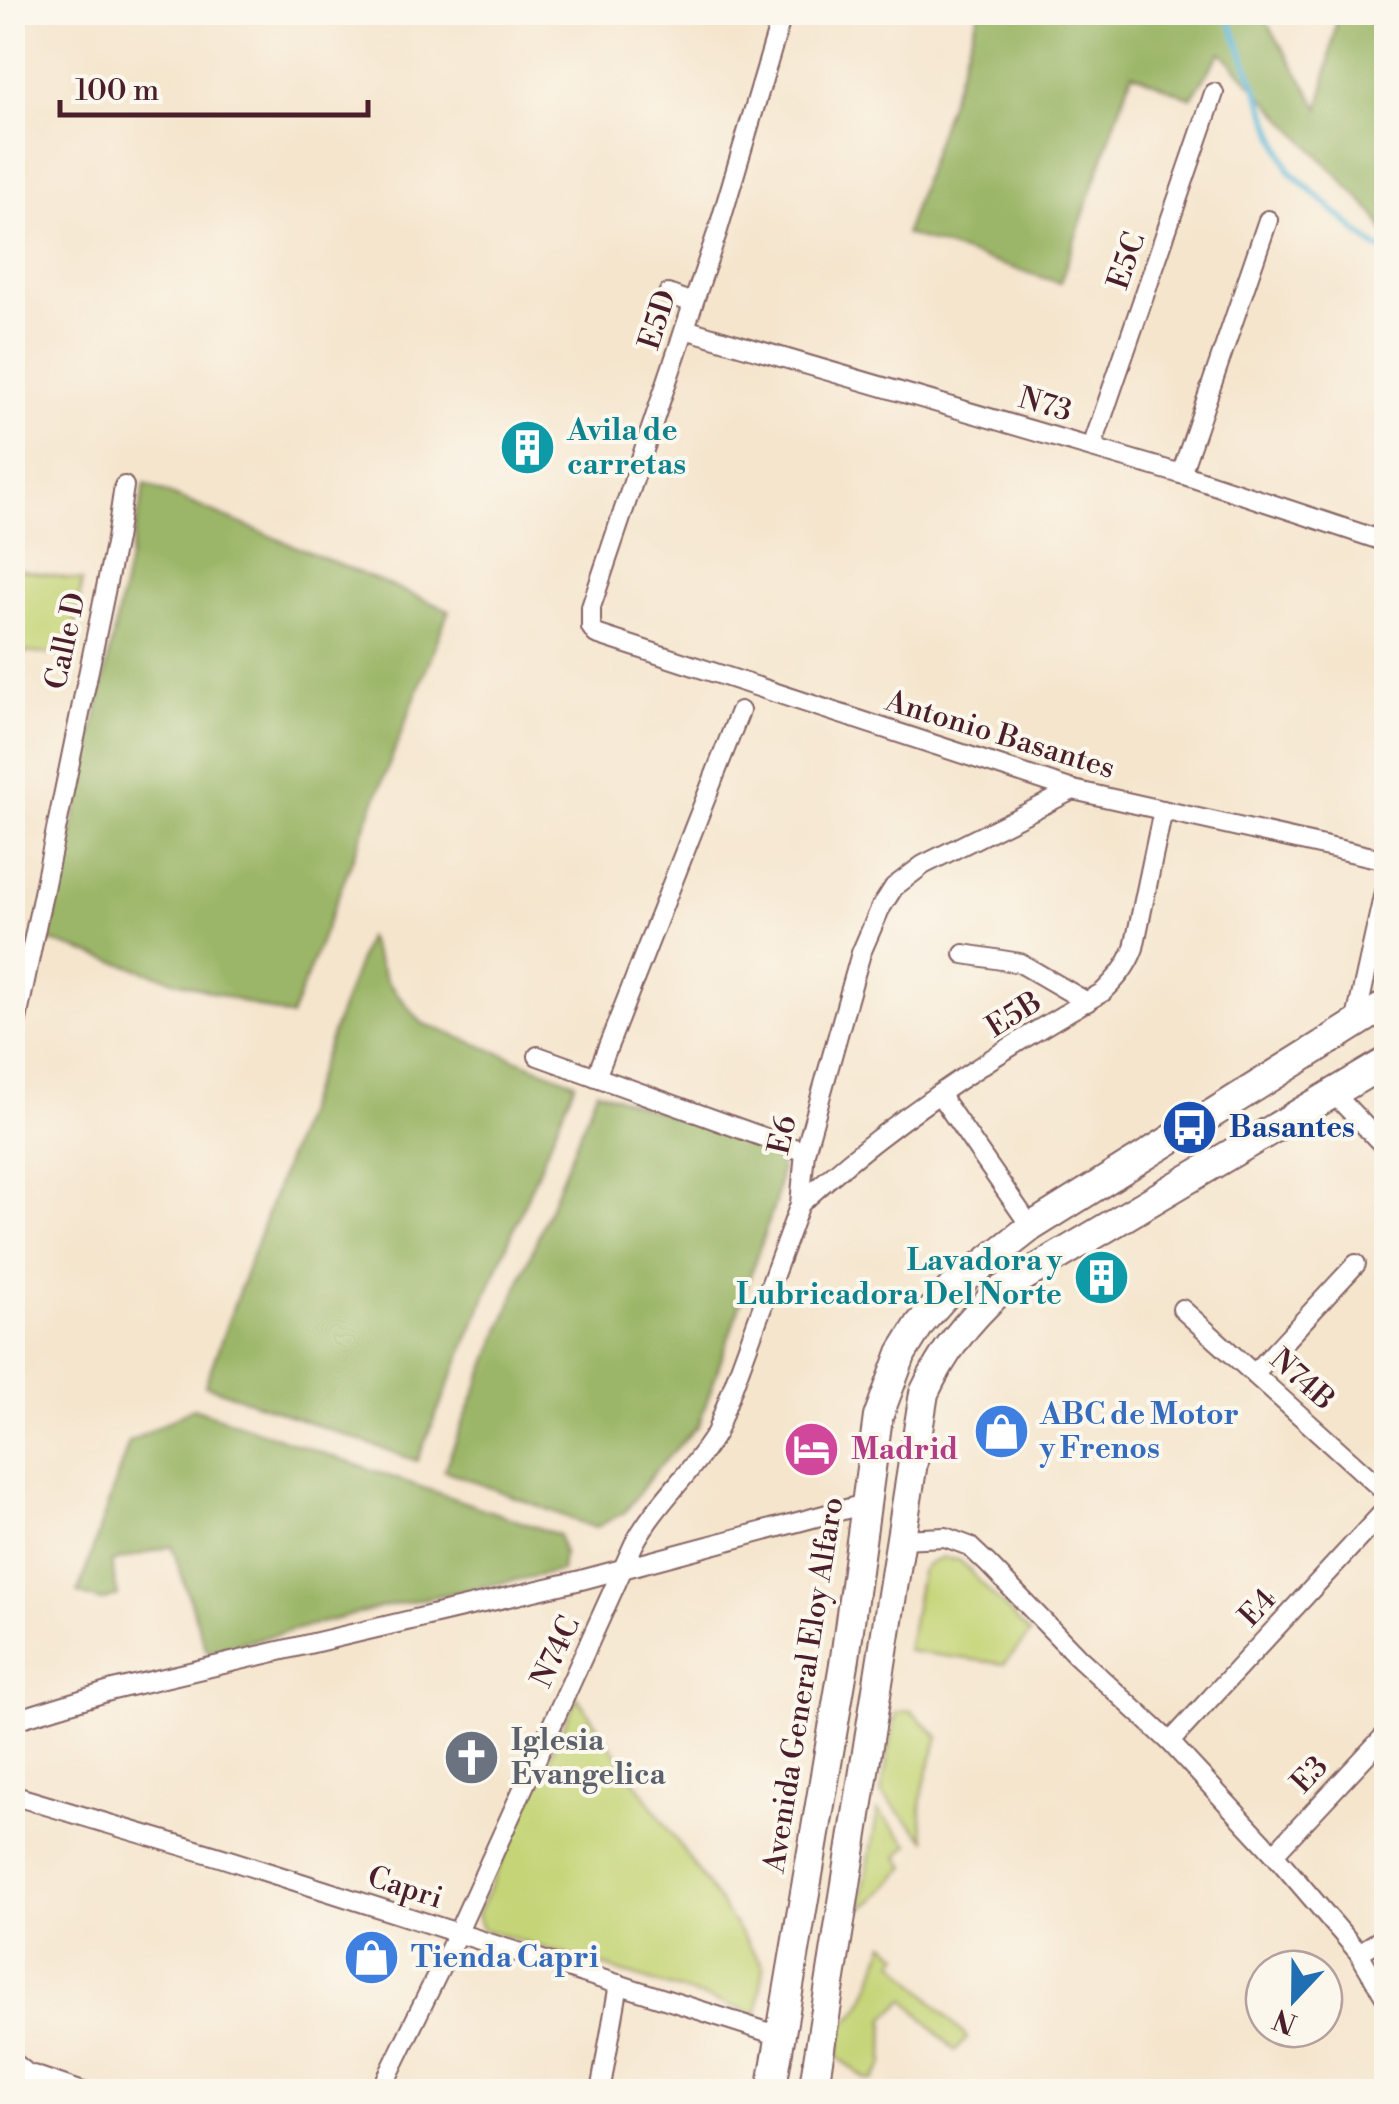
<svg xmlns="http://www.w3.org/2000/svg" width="1399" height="2104" font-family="'Libre Bodoni',serif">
	<rect width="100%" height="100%" fill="#fbf7ec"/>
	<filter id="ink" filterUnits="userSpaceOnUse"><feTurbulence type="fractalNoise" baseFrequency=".01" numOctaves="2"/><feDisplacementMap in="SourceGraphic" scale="20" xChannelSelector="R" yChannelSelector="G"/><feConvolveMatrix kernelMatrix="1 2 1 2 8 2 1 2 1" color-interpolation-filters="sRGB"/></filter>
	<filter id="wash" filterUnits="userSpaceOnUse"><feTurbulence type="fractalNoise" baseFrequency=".0048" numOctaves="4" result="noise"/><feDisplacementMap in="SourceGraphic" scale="40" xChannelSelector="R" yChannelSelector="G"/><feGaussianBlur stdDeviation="2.25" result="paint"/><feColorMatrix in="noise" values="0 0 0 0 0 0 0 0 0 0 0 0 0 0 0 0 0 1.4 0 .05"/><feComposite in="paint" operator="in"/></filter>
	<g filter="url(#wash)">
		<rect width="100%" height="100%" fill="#f5e5cd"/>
		<g fill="#c4d476" stroke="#877a50" stroke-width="2.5">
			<path d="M12 568 82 581 71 656 22 652 13 657Z"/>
			<path d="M943 1558 959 1560 1030 1634 1004 1664 907 1651 921 1572 927 1564Z"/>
			<path d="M577 1697 764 1967 757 2014 482 1929 477 1915Z"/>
			<path d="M910 1710 939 1737C927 1775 913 1803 927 1841L881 1793 896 1713Z"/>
			<path d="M878 1811 909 1844 898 1857 906 1867C892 1880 877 1902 860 1908Z"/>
			<path d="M885 1943 900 1955 895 1961 967 2038 955 2051 905 1999 885 2018 884 2064 873 2080 866 2079 838 2057 843 2025C868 2008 875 1970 885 1943Z"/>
		</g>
		<g fill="#9bb667" stroke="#726a49" stroke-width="2.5">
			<path d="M979 13H1261L1320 109 1338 13H1386V234L1374 214 1221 52 1191 98 1132 73 1060 283 905 234Z"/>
			<path d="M145 484 449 610 291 1017 49 941Z"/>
			<path d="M367 937 386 980 422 1023 575 1082 417 1461 205 1385Z"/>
			<path d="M597 1090 783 1157 775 1203 699 1424 655 1471 625 1512 595 1528 444 1470Z"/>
			<path d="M193 1408 559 1535 563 1553 561 1571 387 1606 207 1652 172 1546 111 1562 118 1596 100 1601 78 1593 129 1442Z"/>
		</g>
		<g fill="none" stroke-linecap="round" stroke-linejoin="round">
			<path stroke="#58b5d6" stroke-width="6" d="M1226 12 1290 172 1374 246 1386 252"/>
		</g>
	</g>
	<g filter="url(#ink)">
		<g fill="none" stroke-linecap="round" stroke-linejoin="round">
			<defs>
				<g id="minor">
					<path d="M783 12 718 230 591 607V627L596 634 1073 790 1386 860"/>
					<path d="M668 294 693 303"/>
					<path d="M685 329 1181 474 1386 542"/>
					<path d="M1092 447 1214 93"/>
					<path d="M1181 474 1268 220"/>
					<path d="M964 954 1020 963 1087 1002"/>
					<path d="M1355 1024 1386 883"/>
					<path d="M12 1044 116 539 124 486"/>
					<path d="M538 1056 805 1152"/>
					<path d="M596 1077 740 711"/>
					<path d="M939 1094 1031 1227"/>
					<path d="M1335 1095 1386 1148"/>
					<path d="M800 1204C890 1121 996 1052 1103 992 1117 978 1127 967 1134 948L1163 810"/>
					<path d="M1182 1309 1386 1493"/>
					<path d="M1254 1374 1356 1264"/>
					<path d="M900 1539 945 1537 969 1546 988 1564 1077 1656 1170 1742 1274 1854 1359 1953 1386 1999"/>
					<path d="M12 1721 113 1690 581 1580 865 1504"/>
					<path d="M1170 1742 1386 1509"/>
					<path d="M12 1795 220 1857 780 2036"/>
					<path d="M1274 1854 1386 1734"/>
					<path d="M1359 1953 1386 1936"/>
					<path d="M12 2061 29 2075"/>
					<path d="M12 2084 33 2075 83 2092"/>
					<path d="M380 2092 457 1934 634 1544C656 1503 692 1473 716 1433L800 1204 805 1152 861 953 880 909 894 887 923 865 1073 790"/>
					<path d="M600 2092 619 1984"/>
				</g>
				<g id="primary">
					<path d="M771 2092 845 1658 878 1417 902 1353 920 1324 949 1291 1031 1227 1386 1005"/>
					<path d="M813 2092 924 1393C943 1352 967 1321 1001 1290L1386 1062"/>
				</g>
			</defs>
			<use href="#minor" stroke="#866464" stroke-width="22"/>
			<use href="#primary" stroke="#866464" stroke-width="32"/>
			<use href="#minor" stroke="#fff" stroke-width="18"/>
			<use href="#primary" stroke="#fff" stroke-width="28"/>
		</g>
	</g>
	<defs>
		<symbol id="building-disc" viewBox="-11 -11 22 22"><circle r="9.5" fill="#0f9aa8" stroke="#fbf7ec"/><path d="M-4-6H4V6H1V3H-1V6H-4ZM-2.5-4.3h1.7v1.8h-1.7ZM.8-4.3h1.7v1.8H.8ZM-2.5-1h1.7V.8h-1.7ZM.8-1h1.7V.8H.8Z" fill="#fff"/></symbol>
		<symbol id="bus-disc" viewBox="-11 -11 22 22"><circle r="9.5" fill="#1a4fb4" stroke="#fbf7ec"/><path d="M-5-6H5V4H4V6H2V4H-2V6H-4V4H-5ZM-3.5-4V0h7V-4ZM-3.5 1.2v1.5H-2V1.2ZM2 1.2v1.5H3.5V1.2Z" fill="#fff"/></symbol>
		<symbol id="shop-disc" viewBox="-11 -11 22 22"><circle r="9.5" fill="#3f7fe0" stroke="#fbf7ec"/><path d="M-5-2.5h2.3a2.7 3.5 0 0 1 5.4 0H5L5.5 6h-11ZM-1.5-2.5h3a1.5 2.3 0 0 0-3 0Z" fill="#fff"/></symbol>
		<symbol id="hotel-disc" viewBox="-11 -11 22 22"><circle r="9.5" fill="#d1479c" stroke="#fbf7ec"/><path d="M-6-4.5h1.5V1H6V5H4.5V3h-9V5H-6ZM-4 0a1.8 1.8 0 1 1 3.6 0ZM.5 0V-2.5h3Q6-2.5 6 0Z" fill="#fff"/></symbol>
		<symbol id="church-disc" viewBox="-11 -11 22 22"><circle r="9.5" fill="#6b7280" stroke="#fbf7ec"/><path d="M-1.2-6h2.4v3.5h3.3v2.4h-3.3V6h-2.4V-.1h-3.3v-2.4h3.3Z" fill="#fff"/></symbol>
	</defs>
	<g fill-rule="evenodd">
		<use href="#building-disc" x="496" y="416" width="63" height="63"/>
		<use href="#bus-disc" x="1158" y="1096" width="63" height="63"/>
		<use href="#building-disc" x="1070" y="1246" width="63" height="63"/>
		<use href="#shop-disc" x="970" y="1400" width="63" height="63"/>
		<use href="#hotel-disc" x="780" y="1418" width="63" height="63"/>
		<use href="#church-disc" x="440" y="1726" width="63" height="63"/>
		<use href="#shop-disc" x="340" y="1926" width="63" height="63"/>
	</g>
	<g text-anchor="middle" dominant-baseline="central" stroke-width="8" stroke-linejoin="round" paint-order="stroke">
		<g font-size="30" fill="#4a1f2b" stroke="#fbf7ec">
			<text transform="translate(1127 261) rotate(-71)">E5C</text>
			<text transform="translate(658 320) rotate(-72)">E5D</text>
			<text transform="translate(1045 405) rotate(16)">N73</text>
			<text transform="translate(66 641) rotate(-78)">Calle D</text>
			<text transform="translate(1000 735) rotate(17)">Antonio Basantes</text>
			<text transform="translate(1014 1015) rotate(-32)">E5B</text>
			<text transform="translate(783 1135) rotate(-77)">E6</text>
			<text transform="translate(1302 1380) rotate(42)">N74B</text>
			<text transform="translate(1258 1608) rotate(-47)">E4</text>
			<text transform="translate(556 1652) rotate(-65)">N74C</text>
			<text transform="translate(804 1685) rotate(-81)">Avenida General Eloy Alfaro</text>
			<text transform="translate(1310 1775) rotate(-47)">E3</text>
			<text transform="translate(405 1888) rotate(18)">Capri</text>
		</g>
		<g font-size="30" font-weight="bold" fill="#0d838f" stroke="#fbf7ec" text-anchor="start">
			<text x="567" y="431">Avila de<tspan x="567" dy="34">carretas</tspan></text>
			<text x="1062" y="1261" text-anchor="end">Lavadora y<tspan x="1062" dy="34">Lubricadora Del Norte</tspan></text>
		</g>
		<g font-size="30" font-weight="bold" fill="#164399" stroke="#fbf7ec" text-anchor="start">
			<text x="1229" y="1128">Basantes</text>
		</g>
		<g font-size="30" font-weight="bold" fill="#366cbe" stroke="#fbf7ec" text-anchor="start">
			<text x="1040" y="1415">ABC de Motor<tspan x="1040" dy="34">y Frenos</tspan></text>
			<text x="411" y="1958">Tienda Capri</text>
		</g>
		<g font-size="30" font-weight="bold" fill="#b23c85" stroke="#fbf7ec" text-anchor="start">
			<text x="851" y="1450">Madrid</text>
		</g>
		<g font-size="30" font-weight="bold" fill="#5b616d" stroke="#fbf7ec" text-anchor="start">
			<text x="511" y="1741">Iglesia<tspan x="511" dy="34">Evangelica</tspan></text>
		</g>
	</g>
	<rect width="1399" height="2104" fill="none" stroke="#fbf7ec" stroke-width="50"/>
	<g transform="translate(1294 1999) rotate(202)"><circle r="48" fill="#fbf7ec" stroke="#b4a19f" stroke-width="2.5"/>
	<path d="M0-8L18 38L0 25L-18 38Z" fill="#1f6fb2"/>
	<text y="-15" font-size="28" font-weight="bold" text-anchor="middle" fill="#4a1f2b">N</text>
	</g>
	<path d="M60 100v15h308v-15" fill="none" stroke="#4a1f2b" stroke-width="5"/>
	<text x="75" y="100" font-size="30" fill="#4a1f2b" stroke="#fbf7ec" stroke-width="8" paint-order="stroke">100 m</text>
</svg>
